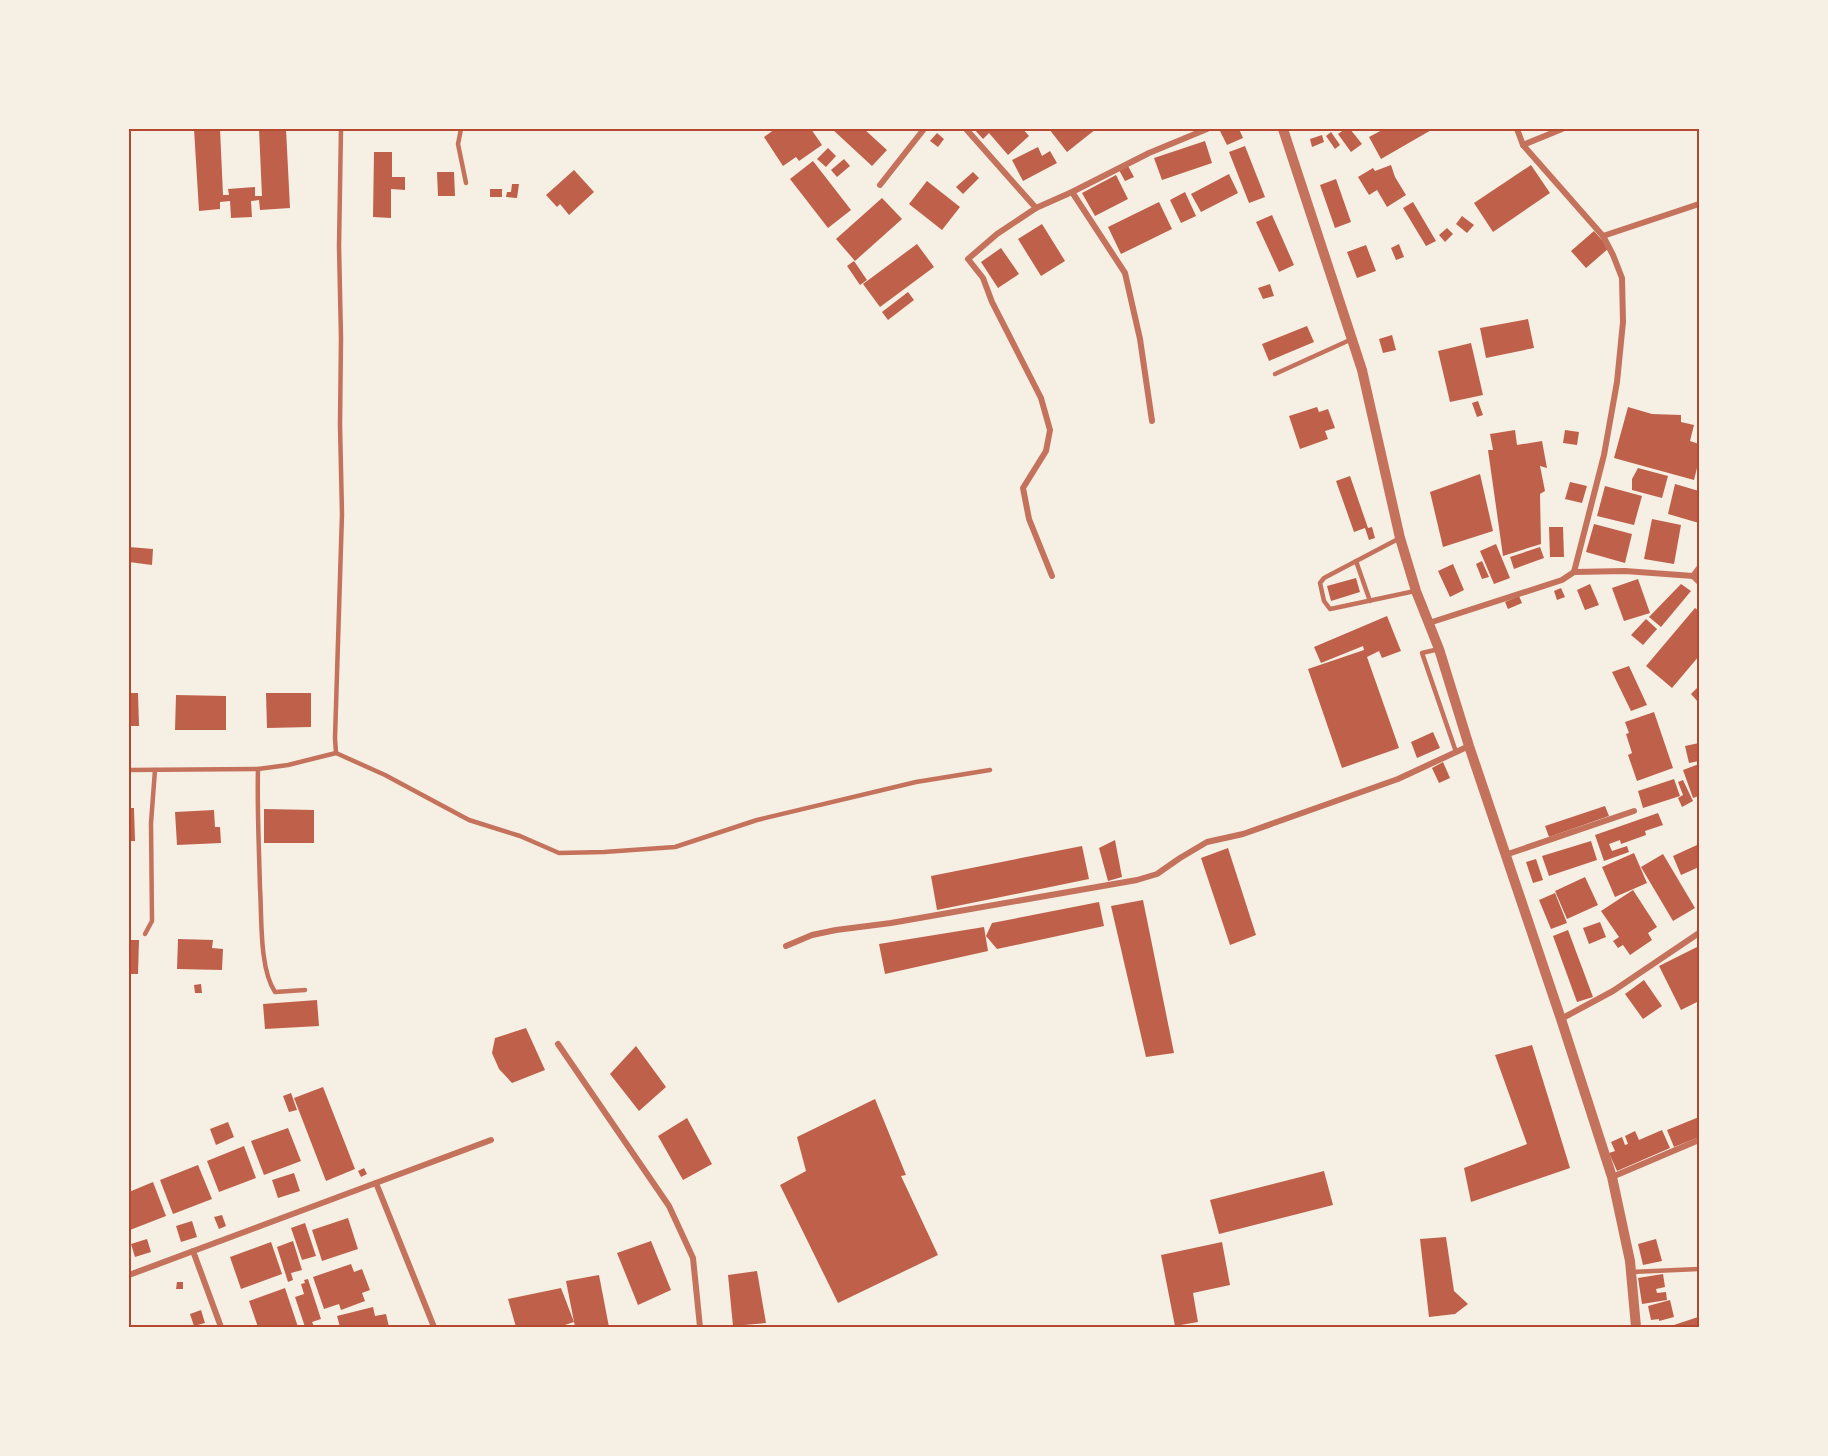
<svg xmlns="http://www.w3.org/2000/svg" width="1828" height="1456" font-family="Roboto,sans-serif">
	<rect width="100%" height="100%" fill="#f6efe4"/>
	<g fill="#bf614a">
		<path d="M194 129H220L223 195H229L228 189 255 187V196H262L259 129H286L290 208 260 210 259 200 251 201 252 217 231 218 230 201 220 202V209L199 211Z"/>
		<path d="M775 129H811L822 145 799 161 796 157 783 166 764 137Z"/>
		<path d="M832 129H864L887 150 872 166Z"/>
		<path d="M974 129H1020L1021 131 1023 129 1029 136 1008 155 989 133 983 139Z"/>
		<path d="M1049 129H1096L1067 152Z"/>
		<path d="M1219 129H1239L1243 138 1227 145Z"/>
		<path d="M1345 129H1350L1362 144 1351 152 1338 134Z"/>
		<path d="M1384 129H1433L1381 159 1369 137Z"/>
		<path d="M1331 132 1340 145 1335 149 1326 136Z"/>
		<path d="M937 133 944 139 938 147 930 141Z"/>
		<path d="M1322 135 1324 142 1312 147 1310 139Z"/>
		<path d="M1205 141 1212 163 1162 180 1154 158Z"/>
		<path d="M1245 146 1265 197 1249 203 1229 152Z"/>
		<path d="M1038 147 1042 156 1050 151 1057 163 1023 181 1012 160Z"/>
		<path d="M828 148 836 156 826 167 817 159Z"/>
		<path d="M374 152H392V177H405V190L391 189V218L373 217Z"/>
		<path d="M844 159 850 166 837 177 831 170Z"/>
		<path d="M813 161 851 210 828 228 790 179Z"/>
		<path d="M1391 165 1395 177 1406 195 1387 207 1377 190 1369 195 1358 177 1373 168 1375 171Z"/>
		<path d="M1531 165 1550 193 1493 232 1474 203Z"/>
		<path d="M1128 166 1134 177 1125 181 1119 170Z"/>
		<path d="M574 170 594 192 569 215 560 204 557 207 546 195Z"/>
		<path d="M437 172H454L455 196H438Z"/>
		<path d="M973 172 979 178 963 194 956 187Z"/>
		<path d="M1229 174 1238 193 1201 212 1191 194Z"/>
		<path d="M1116 175 1128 199 1095 216 1082 193Z"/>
		<path d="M1336 179 1351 222 1335 228 1320 185Z"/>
		<path d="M927 181 960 207 942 230 909 204Z"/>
		<path d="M512 184H519L517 198 506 197 507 192H511Z"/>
		<rect x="490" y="189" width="12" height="8"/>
		<path d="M1185 192 1196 216 1181 223 1170 200Z"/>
		<path d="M882 198 902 219 855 261 836 239Z"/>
		<path d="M1159 202 1172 229 1121 254 1108 227Z"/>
		<path d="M1413 202 1436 241 1426 246 1403 208Z"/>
		<path d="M1272 215 1294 265 1279 272 1256 222Z"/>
		<path d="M1462 216 1474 225 1467 233 1456 224Z"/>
		<path d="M1042 224 1065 261 1041 276 1018 239Z"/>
		<path d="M1447 228 1453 234 1445 242 1439 235Z"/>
		<path d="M1594 231 1609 248 1586 268 1571 251Z"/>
		<path d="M917 244 934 267 880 307 863 284Z"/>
		<path d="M1399 244 1404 257 1396 260 1391 248Z"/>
		<path d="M1366 245 1376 271 1357 278 1347 252Z"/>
		<path d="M1001 248 1019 274 998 288 981 262Z"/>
		<path d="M854 261 867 280 860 285 847 266Z"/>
		<path d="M1270 284 1274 296 1263 299 1258 288Z"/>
		<path d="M908 292 914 300 888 320 882 312Z"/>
		<path d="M1528 319 1534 348 1486 358 1480 328Z"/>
		<path d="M1307 326 1314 342 1269 361 1262 344Z"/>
		<path d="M1392 335 1396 350 1383 353 1379 339Z"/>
		<path d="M1471 343 1483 395 1450 402 1438 351Z"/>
		<path d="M1478 401 1483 415 1477 417 1472 403Z"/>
		<path d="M1317 407 1319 412 1328 409 1335 428 1325 431 1328 439 1300 449 1289 416Z"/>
		<path d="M1628 407 1652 414 1681 415V422L1694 425 1690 441 1699 444V460L1694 480 1614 458Z"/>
		<path d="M1515 430 1517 445 1542 441 1547 468 1540 466 1545 491 1540 494 1541 544 1503 556 1488 450H1493L1490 434Z"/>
		<path d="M1565 430 1579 432 1577 445 1563 443Z"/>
		<path d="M1638 468 1668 476 1662 498 1632 490V479Z"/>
		<path d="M1480 474 1493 531 1443 547 1430 492Z"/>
		<path d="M1350 476 1368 528 1372 527 1375 538 1369 540 1365 528 1354 532 1336 481Z"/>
		<path d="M1570 482 1587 486 1582 503 1565 499Z"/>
		<path d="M1675 484 1699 491V523L1668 514Z"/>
		<path d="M1605 486 1642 496 1634 525 1597 516Z"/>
		<path d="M1652 519 1681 525 1674 564 1644 559Z"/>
		<path d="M1594 524 1632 534 1625 563 1586 552Z"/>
		<path d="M1549 527H1563L1564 557H1550Z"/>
		<path d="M1496 544 1510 578 1494 584 1480 551Z"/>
		<path d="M129 547 153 549 152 565 129 562Z"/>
		<path d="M1540 547 1544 558 1514 569 1510 557Z"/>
		<path d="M1482 561 1489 577 1482 579 1476 564Z"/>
		<path d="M1453 564 1464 590 1450 597 1438 571Z"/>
		<path d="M1356 578 1360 592 1331 601 1327 586Z"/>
		<path d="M1638 579 1650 613 1624 621 1612 588Z"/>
		<path d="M1590 584 1599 605 1585 610 1577 590Z"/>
		<path d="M1681 584 1691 591 1661 627 1649 617Z"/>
		<path d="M1561 588 1565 597 1557 600 1554 591Z"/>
		<path d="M1519 596 1522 603 1508 609 1505 602Z"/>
		<path d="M1695 608 1699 611V656L1672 688 1646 666Z"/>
		<path d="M1387 616 1401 651 1382 658 1379 651 1367 657 1399 748 1342 768 1308 669 1364 650 1363 646 1321 663 1314 647Z"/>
		<path d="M1646 619 1657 629 1643 645 1631 635Z"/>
		<path d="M1629 666 1647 705 1631 711 1612 672Z"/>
		<path d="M1699 686V703L1691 694Z"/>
		<path d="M129 693H138L139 726H129Z"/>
		<path d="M266 693H311V727L267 728Z"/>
		<path d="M176 695 226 696V730H175Z"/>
		<path d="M1654 712 1673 768 1637 781 1628 755 1632 753 1626 734 1629 733 1625 722Z"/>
		<path d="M1433 732 1440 748 1417 758 1411 742Z"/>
		<path d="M1699 743V761L1689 763 1685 746Z"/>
		<path d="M1443 762 1450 778 1439 783 1432 768Z"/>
		<path d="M1699 764V796L1693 798 1683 770Z"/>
		<path d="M1674 779 1680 796 1643 808 1638 791Z"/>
		<path d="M1683 780 1693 801 1682 807 1678 798 1683 795 1678 782Z"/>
		<path d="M1605 806 1609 816 1549 837 1545 826Z"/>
		<path d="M129 808H134L135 841H129Z"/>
		<path d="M264 809 314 810V843H264Z"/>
		<path d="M214 810 215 827H220L221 843 177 845 175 812Z"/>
		<path d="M1658 813 1663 825 1645 831 1646 835 1621 844 1620 840 1609 844 1612 851 1627 846 1629 852 1604 861 1595 835Z"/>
		<path d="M1115 840 1122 877 1108 881 1099 848Z"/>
		<path d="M1591 841 1597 860 1549 876 1542 856Z"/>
		<path d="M1697 845 1699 850V867L1681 875 1673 856Z"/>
		<path d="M1082 846 1089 879 937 910 931 876Z"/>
		<path d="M1228 848 1256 935 1230 945 1201 858Z"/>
		<path d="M1634 853 1647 883 1615 897 1602 867Z"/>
		<path d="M1663 854 1695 908 1673 921 1641 867Z"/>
		<path d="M1536 859 1543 880 1533 883 1526 862Z"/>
		<path d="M1585 877 1598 905 1567 919 1555 891Z"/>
		<path d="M1633 890 1657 927 1648 933 1652 940 1630 955 1623 945 1618 948 1613 941 1619 937 1601 911Z"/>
		<path d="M1555 893 1567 923 1551 929 1539 900Z"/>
		<path d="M1143 900 1174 1053 1146 1057 1111 906Z"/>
		<path d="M1099 902 1104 926 997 949 986 936 992 923Z"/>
		<path d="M1600 922 1606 937 1589 944 1583 928Z"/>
		<path d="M984 927 988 951 885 974 879 944Z"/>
		<path d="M1568 930 1593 997 1577 1002 1553 936Z"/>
		<path d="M178 939 213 940 212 948 223 949 222 970 177 969Z"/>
		<path d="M129 940H139L138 974H129Z"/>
		<path d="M1699 946V1001L1681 1010 1659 966Z"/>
		<path d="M1644 980 1662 1006 1643 1019 1625 994Z"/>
		<path d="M201 984 202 993H195L194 985Z"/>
		<path d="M317 1000 319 1026 265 1029 263 1004Z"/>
		<path d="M526 1028 545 1070 512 1083 499 1069 492 1053 495 1038Z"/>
		<path d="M1532 1045 1570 1168 1471 1202 1464 1168 1527 1144 1495 1055Z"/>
		<path d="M636 1046 666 1087 639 1111 610 1074Z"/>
		<path d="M323 1087 355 1169 326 1181 294 1098Z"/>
		<path d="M291 1093 297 1110 289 1112 283 1096Z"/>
		<path d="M875 1099 906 1175 901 1176 938 1255 838 1303 780 1185 806 1171 797 1137Z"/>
		<path d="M1699 1117V1137L1674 1147 1667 1130Z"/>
		<path d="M687 1118 712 1164 683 1180 658 1136Z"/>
		<path d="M228 1122 234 1137 216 1145 210 1129Z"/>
		<path d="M288 1128 301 1161 264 1175 251 1141Z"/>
		<path d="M1662 1130 1670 1148 1617 1171 1609 1153 1615 1151 1611 1142 1622 1137 1625 1145 1628 1144 1625 1136 1635 1131 1639 1140Z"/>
		<path d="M244 1146 256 1178 219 1192 207 1161Z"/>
		<path d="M198 1165 212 1199 173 1214 160 1180Z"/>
		<path d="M364 1168 367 1174 361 1177 358 1171Z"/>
		<path d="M1324 1171 1333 1205 1219 1234 1210 1200Z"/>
		<path d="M294 1173 300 1191 278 1198 272 1180Z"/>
		<path d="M153 1182 166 1216 130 1230 129 1192Z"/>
		<path d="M222 1215 226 1226 219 1229 214 1217Z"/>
		<path d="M348 1218 358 1249 322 1261 312 1230Z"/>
		<path d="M192 1221 197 1237 181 1242 176 1226Z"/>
		<path d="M305 1223 316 1256 302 1260 291 1228Z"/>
		<path d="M1446 1237 1454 1291 1468 1304 1455 1314 1429 1317 1420 1239Z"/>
		<path d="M147 1239 151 1252 135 1257 131 1244Z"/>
		<path d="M1656 1239 1662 1261 1643 1265 1638 1244Z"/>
		<path d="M293 1241 302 1270 291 1273 293 1280 288 1282 277 1247Z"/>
		<path d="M651 1241 671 1290 638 1305 617 1253Z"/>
		<path d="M271 1242 282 1274 241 1289 230 1257Z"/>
		<path d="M1222 1242 1230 1285 1193 1293 1198 1322 1175 1326 1161 1255Z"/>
		<path d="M351 1264 354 1272 362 1269 370 1290 362 1293 365 1301 341 1310 339 1304 324 1309 313 1277Z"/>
		<path d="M757 1271 766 1323 733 1326 728 1275Z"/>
		<path d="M1663 1274 1665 1287 1656 1289 1657 1293 1666 1292 1667 1300 1642 1304 1638 1278Z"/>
		<path d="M599 1275 609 1327H575L566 1281Z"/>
		<path d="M308 1279 321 1319 312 1322 314 1326 312 1327H305L295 1297 304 1294 301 1284 305 1283 304 1280Z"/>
		<path d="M177 1282H183V1289H176Z"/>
		<path d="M285 1288 298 1327H258L249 1301Z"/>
		<path d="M561 1288 574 1322 559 1327H516L508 1299Z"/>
		<path d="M1670 1300 1674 1317 1659 1321V1319L1651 1320 1648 1306Z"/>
		<path d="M373 1307 375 1316 386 1314 389 1327H340L337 1316Z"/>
		<path d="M201 1310 205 1323 194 1326 190 1314Z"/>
		<path d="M1698 1317 1699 1327H1668Z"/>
	</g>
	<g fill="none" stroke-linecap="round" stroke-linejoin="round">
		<g stroke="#c5725c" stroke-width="4.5">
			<path d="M461 129 458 144 466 183"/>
			<path d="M1275 374 1352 339"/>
			<path d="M1400 538 1324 578 1320 583 1324 601 1330 609 1335 608 1415 591"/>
			<path d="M1356 561 1370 601"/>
			<path d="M1439 649 1422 653 1455 749"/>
			<path d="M336 753 385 775 469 820 520 836 559 853 604 852 675 847 757 820 916 782 990 770"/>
			<path d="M258 769C257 809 259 848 260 888 262 917 259 968 275 992L305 990"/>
			<path d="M129 770 258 769 288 765 336 753 335 738 342 514 340 425 341 338 339 246 341 129"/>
			<path d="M145 934 152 921 151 823 155 770"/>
			<path d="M1631 1272 1699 1269"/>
		</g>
		<g stroke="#c5725c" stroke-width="6">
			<path d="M966 129 1036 208"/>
			<path d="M1517 129 1523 145 1603 236 1613 255 1622 278 1623 322 1617 382 1604 455 1574 572"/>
			<path d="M1523 145 1562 129"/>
			<path d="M880 185 924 129"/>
			<path d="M1072 192 1125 273 1140 339 1152 421"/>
			<path d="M1603 236 1699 204"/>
			<path d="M1052 576 1029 519 1023 488 1046 451 1050 430 1041 398 992 302 983 278 968 259 997 234 1036 208 1072 192 1149 153 1207 129"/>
			<path d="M1693 576 1699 568"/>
			<path d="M1429 623 1562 580 1574 572 1625 571 1693 576 1699 582"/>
			<path d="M1505 855 1634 811"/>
			<path d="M786 946 812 935 836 930 891 923 1137 880 1157 874 1180 858 1207 842 1243 834 1398 779 1469 746"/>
			<path d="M1561 1019 1613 991 1699 933"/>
			<path d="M558 1044 669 1206 693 1258 700 1327"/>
			<path d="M1612 1177 1699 1140"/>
			<path d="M376 1183 434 1327"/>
			<path d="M193 1251 221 1327"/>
			<path d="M129 1275 491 1140"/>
		</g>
		<path stroke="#c5725c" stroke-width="10" d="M1283 129 1362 370 1400 538 1416 591 1439 649 1469 746 1561 1019 1612 1177 1630 1261 1636 1327"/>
	</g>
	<rect width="1828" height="1456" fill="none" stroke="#f6efe4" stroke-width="261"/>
	<rect x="130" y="130" width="1568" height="1196" fill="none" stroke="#b5482f" stroke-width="2"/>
</svg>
